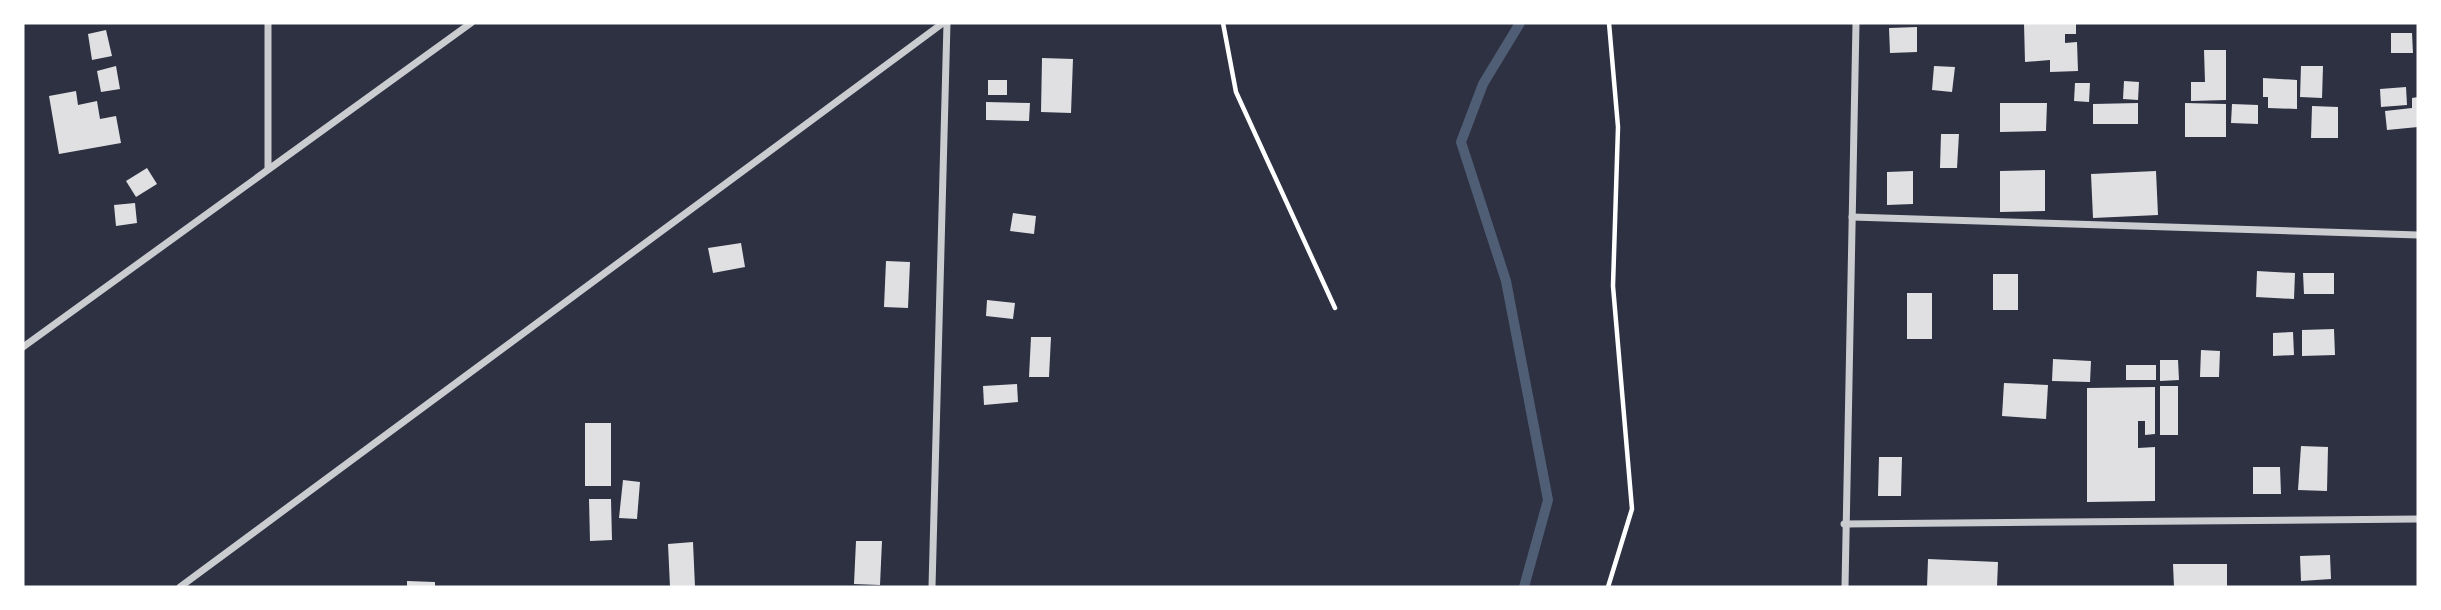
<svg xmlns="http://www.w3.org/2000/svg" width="2441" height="610" font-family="Ubuntu,sans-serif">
	<rect width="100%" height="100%" fill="#2d3142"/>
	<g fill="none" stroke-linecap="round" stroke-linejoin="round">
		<path stroke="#4f5d75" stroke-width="10" d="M1520 23 1483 84 1461 142 1506 281 1548 500 1524 587"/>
	</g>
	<g fill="#e0e0e3">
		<path d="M2024 23H2076V34H2065V43L2077 42 2078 71 2050 72V60L2025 62Z"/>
		<path d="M1917 27V52L1890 53 1889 28Z"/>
		<path d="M106 30 112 56 92 60 88 34Z"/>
		<path d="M2391 33H2412L2413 53H2391Z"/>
		<path d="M2204 50H2226V100L2191 101V82H2205Z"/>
		<path d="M1042 58 1073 59 1071 113 1041 112Z"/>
		<path d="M116 66 120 89 101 92 97 71Z"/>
		<path d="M1934 66 1955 67 1952 92 1932 90Z"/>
		<path d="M2301 66H2323L2322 98 2300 97Z"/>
		<path d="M2263 78 2297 80V109L2268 108V97H2263Z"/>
		<rect x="988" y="80" width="19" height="15"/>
		<path d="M2124 81 2139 82 2138 100 2123 99Z"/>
		<path d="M2075 83H2090L2089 102 2074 101Z"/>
		<path d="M2406 87 2407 105 2381 107 2380 89Z"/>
		<path d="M76 91 78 105 97 101 100 119 116 116 121 143 59 154 49 96Z"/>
		<path d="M2418 97V127L2387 130 2385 111 2412 108V98Z"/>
		<path d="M986 102 1030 103 1029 121 986 120Z"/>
		<path d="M2000 103H2047L2046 131 2000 132Z"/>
		<path d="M2138 103V124H2093V104Z"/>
		<path d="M2185 103 2226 104V137H2185Z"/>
		<path d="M2232 104 2258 105V124L2231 123Z"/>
		<path d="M2312 106 2338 107V138H2311Z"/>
		<path d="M1941 134H1959L1957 168H1940Z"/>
		<path d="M147 168 157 184 136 197 126 181Z"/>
		<path d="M2045 170V211L2000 212V171Z"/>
		<path d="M1913 171V204L1887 205V172Z"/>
		<path d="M2156 171 2158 215 2093 218 2091 174Z"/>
		<path d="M135 203 137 223 116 226 114 205Z"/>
		<path d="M1013 213 1036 216 1034 234 1010 231Z"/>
		<path d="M741 243 745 267 713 273 708 248Z"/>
		<path d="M886 261 910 262 908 308 884 307Z"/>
		<path d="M2257 271 2295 273 2294 299 2256 297Z"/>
		<path d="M2303 273H2334V294H2304Z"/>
		<rect x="1993" y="274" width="25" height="36"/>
		<rect x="1907" y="293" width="25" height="46"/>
		<path d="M987 300 1015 303 1013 319 986 316Z"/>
		<path d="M2334 329 2335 355 2302 356V330Z"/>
		<path d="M2293 332 2294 355 2273 356V333Z"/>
		<path d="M1031 337H1051L1049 377H1029Z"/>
		<path d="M2201 350 2220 351 2219 377H2200Z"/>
		<path d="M2053 359 2091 361 2090 382 2052 381Z"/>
		<path d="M2160 360H2178L2179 380 2160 381Z"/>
		<rect x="2126" y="365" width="30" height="15"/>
		<path d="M2004 383 2048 385 2046 419 2002 416Z"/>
		<path d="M1017 384 1018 402 984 405 983 386Z"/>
		<rect x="2160" y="386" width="18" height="49"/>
		<path d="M2155 387V434L2145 435V421H2138V448L2155 447V501L2087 502V388Z"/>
		<rect x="585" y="423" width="26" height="63"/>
		<path d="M2301 446 2328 447 2327 491 2298 490Z"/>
		<path d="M1879 457H1902L1901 496H1878Z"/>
		<path d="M2253 467H2280L2281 494H2253Z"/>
		<path d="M623 480 640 482 637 519 619 518Z"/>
		<path d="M589 499H611L612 540 590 541Z"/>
		<path d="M856 541H882L880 585 854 584Z"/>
		<path d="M693 542 695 587H670L668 544Z"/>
		<path d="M2330 555 2331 579 2301 581 2300 556Z"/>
		<path d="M1928 559 1998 562 1997 587H1927Z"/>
		<path d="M2173 564H2227V587H2174Z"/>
		<path d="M407 581 435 582V587H407Z"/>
	</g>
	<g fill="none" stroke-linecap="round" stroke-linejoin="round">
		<g stroke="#fff" stroke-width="4.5">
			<path d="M1223 23 1236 92 1335 308"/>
			<path d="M1608 587 1632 509 1613 286 1618 127 1609 23"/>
		</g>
		<g stroke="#caccd0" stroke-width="7">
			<path d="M268 169V23"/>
			<path d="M1852 217 2418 235"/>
			<path d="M23 347 471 23"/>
			<path d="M1844 524 2418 519"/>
			<path d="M180 587 943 23"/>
			<path d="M932 587 947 23"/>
			<path d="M1845 587 1856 23"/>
		</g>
	</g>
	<rect width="2441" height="610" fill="none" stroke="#ffffff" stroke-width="49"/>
</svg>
